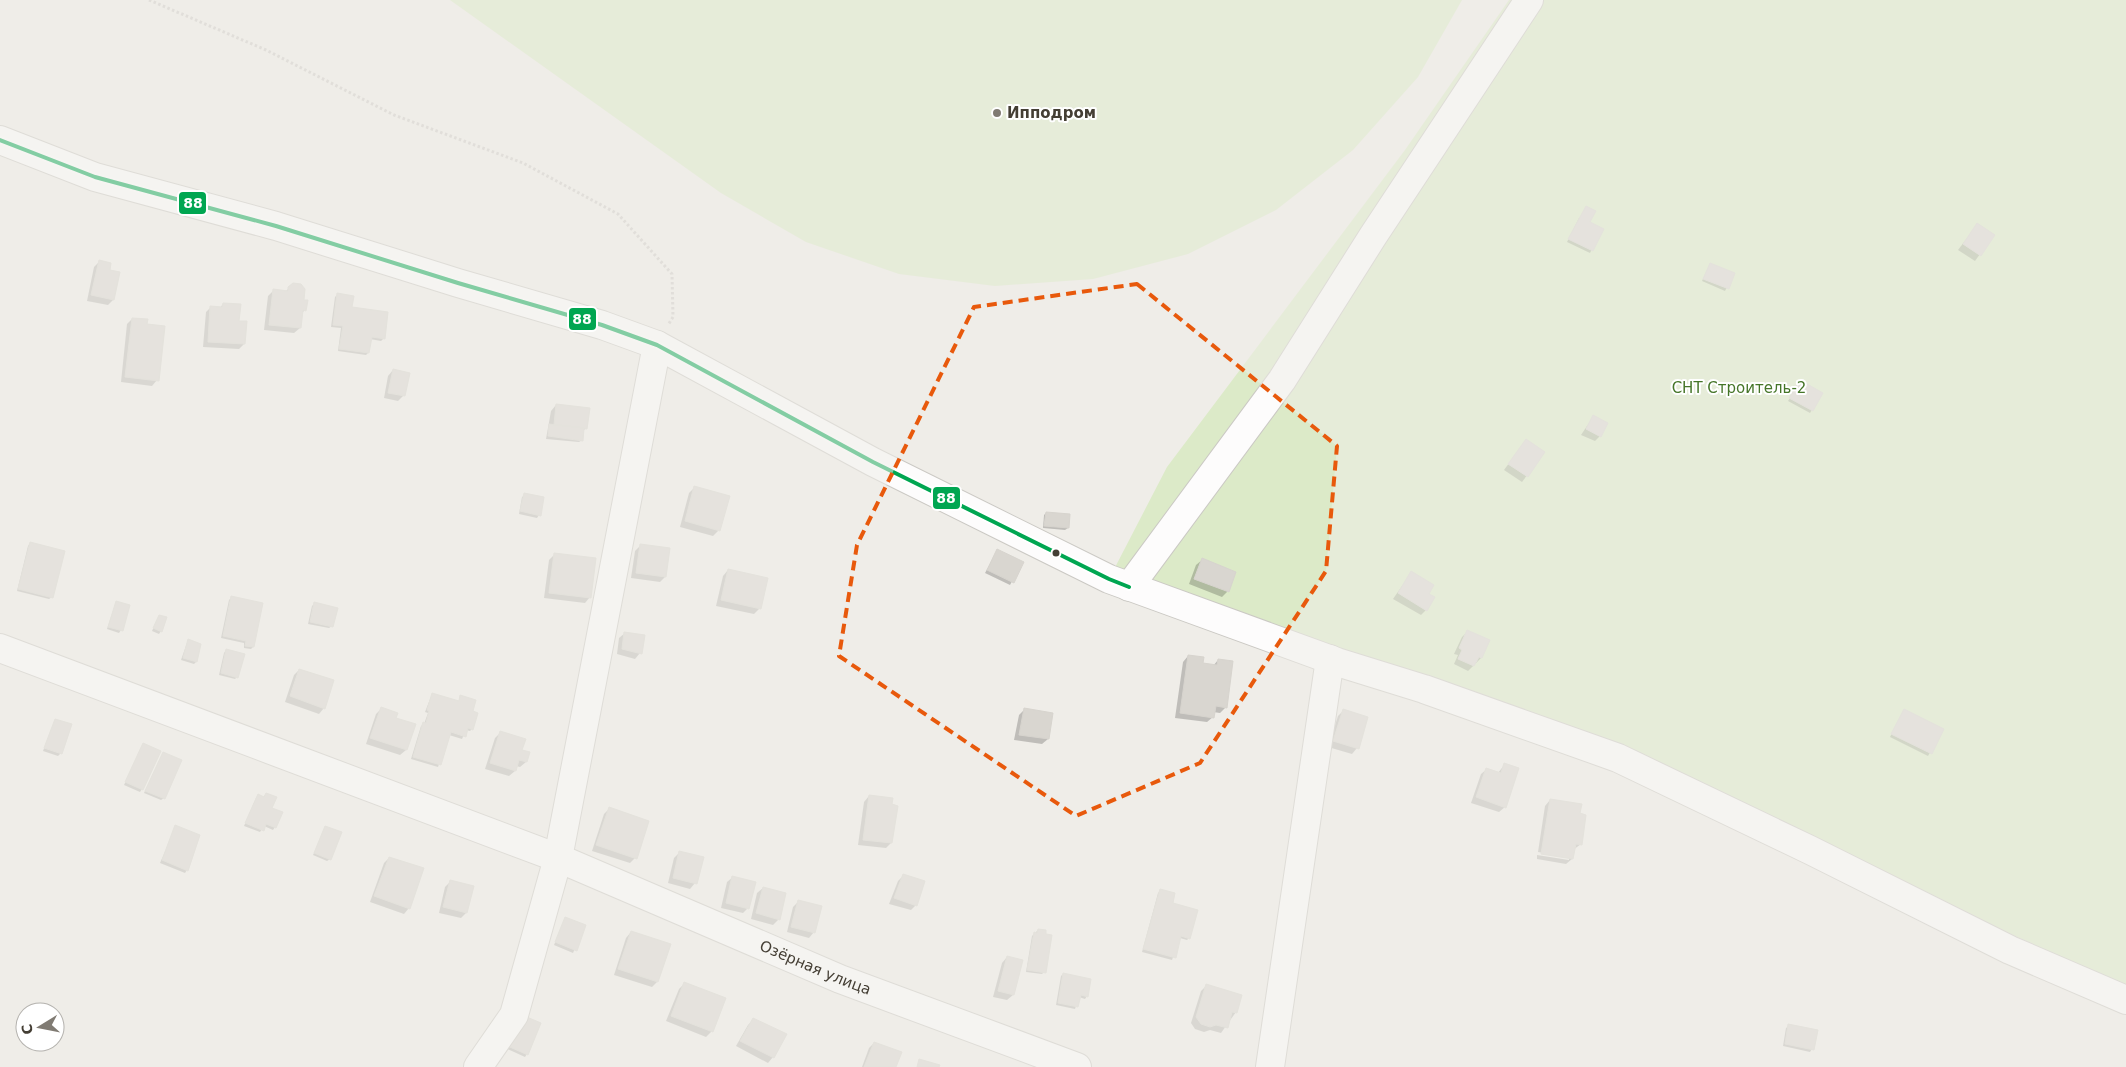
<svg xmlns="http://www.w3.org/2000/svg" width="2126" height="1067" font-family="'DejaVu Sans',sans-serif">
	<rect width="100%" height="100%" fill="#efede8"/>
	<g fill="#dceac8">
		<path d="M450 0H1462L1418 77 1353 150 1276 210 1188 254 1093 279 995 286 899 274 806 242 721 193Z"/>
		<path d="M1509 0H2126V986L1609 753 1109 579 1167 467 1405 150Z"/>
	</g>
	<g fill="#0003">
		<path d="M1579 218 1602 229 1590 253 1567 242Z"/>
		<path d="M1977 225 1993 236 1975 261 1958 250Z"/>
		<path d="M99 262 109 271 113 300 108 305 87 301 94 267Z"/>
		<path d="M1710 264 1734 274 1725 291 1702 281Z"/>
		<path d="M289 288 303 301 305 310 301 314 300 328 294 333 264 330 268 296 273 291 285 292Z"/>
		<path d="M337 295 384 338 381 341 370 339 368 353 366 355 338 351 341 328 331 327 335 297Z"/>
		<path d="M223 304 238 322 244 344 239 349 203 347 206 312 211 307 220 308Z"/>
		<path d="M132 319 146 325 157 380 152 386 121 382 127 324Z"/>
		<path d="M393 370 404 395 398 401 384 398 388 376Z"/>
		<path d="M1800 382 1822 394 1810 413 1788 401Z"/>
		<path d="M556 405 586 428 582 432V440L579 442 546 439 551 411Z"/>
		<path d="M1593 417 1600 436 1595 441 1581 435Z"/>
		<path d="M1526 440 1544 453 1522 482 1504 470Z"/>
		<path d="M695 487 719 530 713 536 680 527 689 493Z"/>
		<path d="M525 495 539 515 537 518 519 514 522 497Z"/>
		<path d="M1046 513 1068 528 1065 530 1043 528 1044 515Z"/>
		<path d="M30 543 52 597 49 599 17 591 28 546Z"/>
		<path d="M641 545 665 577 660 582 631 578 635 551Z"/>
		<path d="M997 551 1022 563 1010 585 985 573Z"/>
		<path d="M554 555 590 597 585 603 544 598 549 560Z"/>
		<path d="M1202 560 1228 591 1222 597 1189 584 1196 565Z"/>
		<path d="M728 570 766 579 759 609 754 614 716 606 723 576Z"/>
		<path d="M1411 573 1427 594 1426 610 1421 615 1393 599Z"/>
		<path d="M231 598 253 647 251 649 244 648V643L221 638 229 600Z"/>
		<path d="M116 602 121 630 119 633 107 629Z"/>
		<path d="M314 604 332 626 329 628 308 624 312 606Z"/>
		<path d="M159 616 161 631 159 634 152 631Z"/>
		<path d="M1467 632 1481 658 1468 671 1454 664 1458 655 1454 654 1462 637Z"/>
		<path d="M625 633 640 653 635 659 617 654 619 638Z"/>
		<path d="M188 640 200 644 196 662 194 664 181 660Z"/>
		<path d="M226 650 237 677 235 679 219 675 224 653Z"/>
		<path d="M1188 656 1202 664 1213 666 1218 660 1226 707 1220 713 1213 712V717L1207 722 1175 718 1183 662Z"/>
		<path d="M299 670 324 708 319 714 285 702 294 675Z"/>
		<path d="M432 694 458 702 461 697 472 729 470 731 466 730 462 739 449 735 438 767 411 759 421 726 424 724 428 713 425 712Z"/>
		<path d="M381 709 395 719 414 725 406 750 400 755 366 744 376 714Z"/>
		<path d="M1024 710 1048 739 1042 744 1014 740 1019 715Z"/>
		<path d="M1904 710 1943 729 1928 756 1890 737Z"/>
		<path d="M1343 711 1357 748 1352 754 1328 747 1338 716Z"/>
		<path d="M55 720 61 753 58 756 43 751Z"/>
		<path d="M500 733 521 751 526 762 520 767 516 766 515 771 509 776 485 769 495 738Z"/>
		<path d="M143 745 142 789 140 792 124 785Z"/>
		<path d="M163 753 164 798 161 800 144 793Z"/>
		<path d="M1505 764V807L1499 812 1471 803 1481 774 1487 769 1498 773Z"/>
		<path d="M266 794 275 827 273 830 264 826 260 832 244 826 256 798 258 795 263 797Z"/>
		<path d="M869 796 891 843 886 848 858 845 864 802Z"/>
		<path d="M1550 800 1579 815 1581 844 1573 850 1572 859 1566 864 1537 859V855L1569 860V857L1538 852 1545 806Z"/>
		<path d="M609 809 635 858 630 863 592 851 604 814Z"/>
		<path d="M176 827 187 870 185 873 160 863Z"/>
		<path d="M326 828 330 859 327 861 313 855Z"/>
		<path d="M680 852 695 883 690 889 668 883 674 858Z"/>
		<path d="M389 858 409 908 404 914 370 902 384 863Z"/>
		<path d="M903 876 916 905 911 910 889 904 898 881Z"/>
		<path d="M733 877 748 908 743 913 721 908 727 882Z"/>
		<path d="M450 882 473 887 466 913 461 918 439 913 445 887Z"/>
		<path d="M763 888 779 919 773 925 751 919 757 893Z"/>
		<path d="M1160 891 1172 904 1189 938 1187 940 1180 938 1172 960 1142 952 1158 893Z"/>
		<path d="M799 901 814 932 809 938 787 932 793 907Z"/>
		<path d="M565 918 584 926 573 953 554 945Z"/>
		<path d="M1038 930 1044 972 1042 974 1026 972 1032 936Z"/>
		<path d="M631 932 669 945 657 982 652 987 614 975 626 938Z"/>
		<path d="M1007 957 1021 961 1013 995 1007 1000 993 997 1002 963Z"/>
		<path d="M1063 974 1087 996 1085 999 1079 997 1075 1009 1056 1005 1061 976Z"/>
		<path d="M685 983 725 999 711 1032 706 1037 666 1021 679 989Z"/>
		<path d="M1207 985 1236 1012 1221 1033 1210 1030 1204 1032 1195 1029 1191 1023 1201 991Z"/>
		<path d="M515 1013 527 1054 525 1057 501 1046Z"/>
		<path d="M753 1020 773 1057 768 1063 736 1046 748 1025Z"/>
		<path d="M1789 1026 1812 1049 1810 1052 1783 1046 1786 1028Z"/>
		<path d="M874 1043 895 1067H862L869 1048Z"/>
	</g>
	<g fill="#d9d6d0" stroke="#d7d4ce">
		<path d="M1586 206 1596 211 1590 222 1604 229 1593 251 1568 239Z"/>
		<path d="M1977 223 1995 235 1981 256 1963 244Z"/>
		<path d="M99 260 111 263 110 270 120 272 114 300 91 295Z"/>
		<path d="M1710 263 1735 273 1729 289 1703 279Z"/>
		<path d="M293 283 301 284 305 289 304 300H308L306 311 303 310 301 328 269 325 273 289 288 291V287Z"/>
		<path d="M337 293 354 296 352 307 388 312 385 339 372 337 369 353 339 349 343 326 333 325Z"/>
		<path d="M223 303 241 304 239 321H247L245 344 208 342 210 306 222 307Z"/>
		<path d="M132 318 148 319 147 324 165 326 159 381 125 377Z"/>
		<path d="M393 369 410 373 405 396 388 393Z"/>
		<path d="M1800 380 1823 393 1813 411 1789 398Z"/>
		<path d="M556 404 590 408 587 429 554 425Z"/>
		<path d="M1593 415 1608 423 1601 437 1586 429Z"/>
		<path d="M549 424 584 428 583 441 548 436Z"/>
		<path d="M1526 439 1545 452 1528 477 1508 464Z"/>
		<path d="M694 486 730 496 720 531 685 521Z"/>
		<path d="M524 493 544 497 541 516 520 511Z"/>
		<path d="M1046 512 1070 514 1069 528 1044 526Z"/>
		<path d="M30 542 65 551 53 598 18 589Z"/>
		<path d="M640 544 670 548 666 577 636 573Z"/>
		<path d="M997 549 1024 562 1014 583 987 570Z"/>
		<path d="M554 553 596 558 591 598 549 593Z"/>
		<path d="M1202 558 1236 572 1229 592 1194 579Z"/>
		<path d="M728 569 768 578 761 609 721 600Z"/>
		<path d="M1411 571 1434 585 1429 594 1435 597 1427 611 1398 593Z"/>
		<path d="M231 596 263 603 254 647 245 646 246 641 223 636Z"/>
		<path d="M116 601 130 605 123 631 108 627Z"/>
		<path d="M314 602 338 608 333 627 310 622Z"/>
		<path d="M159 615 167 617 162 632 153 628Z"/>
		<path d="M1467 630 1490 640 1482 658 1479 657 1474 666 1458 659 1462 650 1459 648Z"/>
		<path d="M624 632 645 635 642 654 622 649Z"/>
		<path d="M188 639 201 644 197 662 183 658Z"/>
		<path d="M226 649 245 654 238 678 221 673Z"/>
		<path d="M1188 655 1204 657 1203 663 1217 665 1218 659 1233 661 1227 708 1216 706 1214 718 1180 713Z"/>
		<path d="M299 669 334 680 325 709 290 696Z"/>
		<path d="M432 693 459 701 460 695 476 700 473 711 478 713 473 730 468 728 466 737 451 732 441 765 413 757 423 722 426 723 429 711 427 710Z"/>
		<path d="M381 707 398 713 396 718 416 724 407 750 370 738Z"/>
		<path d="M1024 708 1053 713 1049 739 1019 735Z"/>
		<path d="M1343 709 1368 717 1359 749 1333 741Z"/>
		<path d="M1904 709 1944 729 1932 754 1891 734Z"/>
		<path d="M55 719 72 724 62 754 44 748Z"/>
		<path d="M500 731 526 739 522 750 530 752 527 762 519 760 516 771 490 763Z"/>
		<path d="M143 743 161 751 143 790 125 782Z"/>
		<path d="M163 752 182 760 165 799 145 791Z"/>
		<path d="M1504 763 1519 768 1506 808 1476 797 1486 768 1501 773Z"/>
		<path d="M266 793 277 797 272 808 283 812 276 828 266 824 264 831 245 823 258 794 264 797Z"/>
		<path d="M869 795 893 798 892 804 898 806 892 843 863 840Z"/>
		<path d="M1550 799 1582 804 1580 813 1586 815 1582 845 1576 844 1573 859 1541 854Z"/>
		<path d="M609 807 649 821 637 859 596 845Z"/>
		<path d="M175 825 200 835 188 871 162 860Z"/>
		<path d="M325 826 342 832 331 860 314 853Z"/>
		<path d="M679 851 704 857 697 884 673 878Z"/>
		<path d="M389 857 424 868 410 909 374 896Z"/>
		<path d="M903 874 925 881 917 906 894 898Z"/>
		<path d="M732 876 756 882 749 909 726 903Z"/>
		<path d="M450 880 474 886 467 913 443 907Z"/>
		<path d="M763 887 786 893 780 920 756 913Z"/>
		<path d="M1160 889 1175 893 1173 903 1198 910 1190 939 1181 936 1176 958 1143 949Z"/>
		<path d="M798 900 822 906 815 933 791 927Z"/>
		<path d="M565 917 586 925 577 951 555 942Z"/>
		<path d="M1038 929 1046 930V934L1052 935 1046 973 1027 970 1034 932 1037 933Z"/>
		<path d="M631 931 671 944 658 982 618 969Z"/>
		<path d="M1007 956 1023 960 1014 995 998 991Z"/>
		<path d="M1063 973 1091 979 1088 997 1081 995 1078 1007 1058 1003Z"/>
		<path d="M684 982 726 998 713 1032 671 1016Z"/>
		<path d="M1206 984 1242 995 1237 1013 1232 1012 1228 1028 1216 1025 1210 1027 1201 1024 1196 1017Z"/>
		<path d="M515 1012 541 1023 528 1055 503 1044Z"/>
		<path d="M753 1018 787 1034 774 1058 740 1041Z"/>
		<path d="M1788 1024 1818 1030 1814 1050 1785 1044Z"/>
		<path d="M874 1042 902 1052 896 1067H864Z"/>
		<path d="M919 1059 940 1065 939 1067H917Z"/>
	</g>
	<g fill="none" stroke-linecap="round" stroke-linejoin="round">
		<defs>
			<g id="minor">
				<path d="M0 140 95 177 276 226 458 283 602 325 657 345 873 462 1109 579 1337 662 1424 689 1618 758 1810 850 2010 950 2126 1000"/>
				<path d="M1129 587 1282 380 1373 236 1529 0"/>
				<path id="s1" d="M0 648 558 858 840 979 1077 1067"/>
				<path d="M478 1067 514 1015 558 858 657 345"/>
				<path d="M1270 1067 1330 659"/>
			</g>
		</defs>
		<use href="#minor" stroke="#cbc9c4" stroke-width="30"/>
		<path stroke="#d0cdc9" stroke-width="3" stroke-dasharray="2.5 2.5" stroke-linecap="butt" d="M149 0 266 50 394 115 523 163 618 214 672 274 673 317 668 325"/>
		<use href="#minor" stroke="#fdfcfc" stroke-width="28"/>
		<defs>
			<path id="bus-1" d="M0 140 95 177 276 226 458 283 602 325 657 345 873 462 1109 579 1129 587"/>
		</defs>
		<use href="#bus-1" stroke="#fff" stroke-width="8"/>
		<use href="#bus-1" stroke="#00a651" stroke-width="4"/>
	</g>
	<path d="M0 0H2126V1067H0ZM1137 284 1337 446 1326 571 1200 763 1076 816 839 656 857 545 974 307Z" fill="#efede8" fill-opacity=".55" fill-rule="evenodd"/>
	<path fill="none" stroke="#e8590c" stroke-width="4" stroke-dasharray="10 6" stroke-linejoin="round" d="M1137 284 1337 446 1326 571 1200 763 1076 816 839 656 857 545 974 307Z"/>
	<circle fill="#807b73" stroke="#fff" stroke-width="2" cx="997" cy="113" r="5"/>
	<circle fill="#443e34" stroke="#fff" stroke-width="2" cx="1056" cy="553" r="4.5"/>
	<g text-anchor="middle" dominant-baseline="central" stroke-width="4" stroke-linejoin="round" paint-order="stroke">
		<g font-size="15" font-weight="bold" fill="#443e34" stroke="#fff" text-anchor="start">
			<text x="1007" y="113">Ипподром</text>
		</g>
		<g font-size="15" fill="#457528" stroke="#fff">
			<text x="1739" y="388">СНТ Строитель-2</text>
		</g>
		<g font-size="15" fill="#443e34" stroke="#fff">
			<text stroke="none"><textPath href="#s1" startOffset="876">Озёрная улица</textPath></text>
		</g>
	</g>
	<g stroke="#fff" stroke-width="2">
		<rect x="178" y="191" width="29" height="24" rx="5" fill="#00a651"/>
		<rect x="568" y="307" width="29" height="24" rx="5" fill="#00a651"/>
		<rect x="932" y="486" width="29" height="24" rx="5" fill="#00a651"/>
	</g>
	<g font-size="14" text-anchor="middle" font-weight="bold" fill="#fff">
		<text x="193" y="208">88</text>
		<text x="582" y="324">88</text>
		<text x="946" y="503">88</text>
	</g>
	<g transform="translate(40 1027) rotate(260)"><circle r="24" fill="#ffffff" stroke="#b4b2ae"/>
	<path d="M0-4L9 19L0 12L-9 19Z" fill="#807b73"/>
	<text y="-8" font-size="14" font-weight="bold" text-anchor="middle" fill="#443e34">С</text>
	</g>
</svg>
